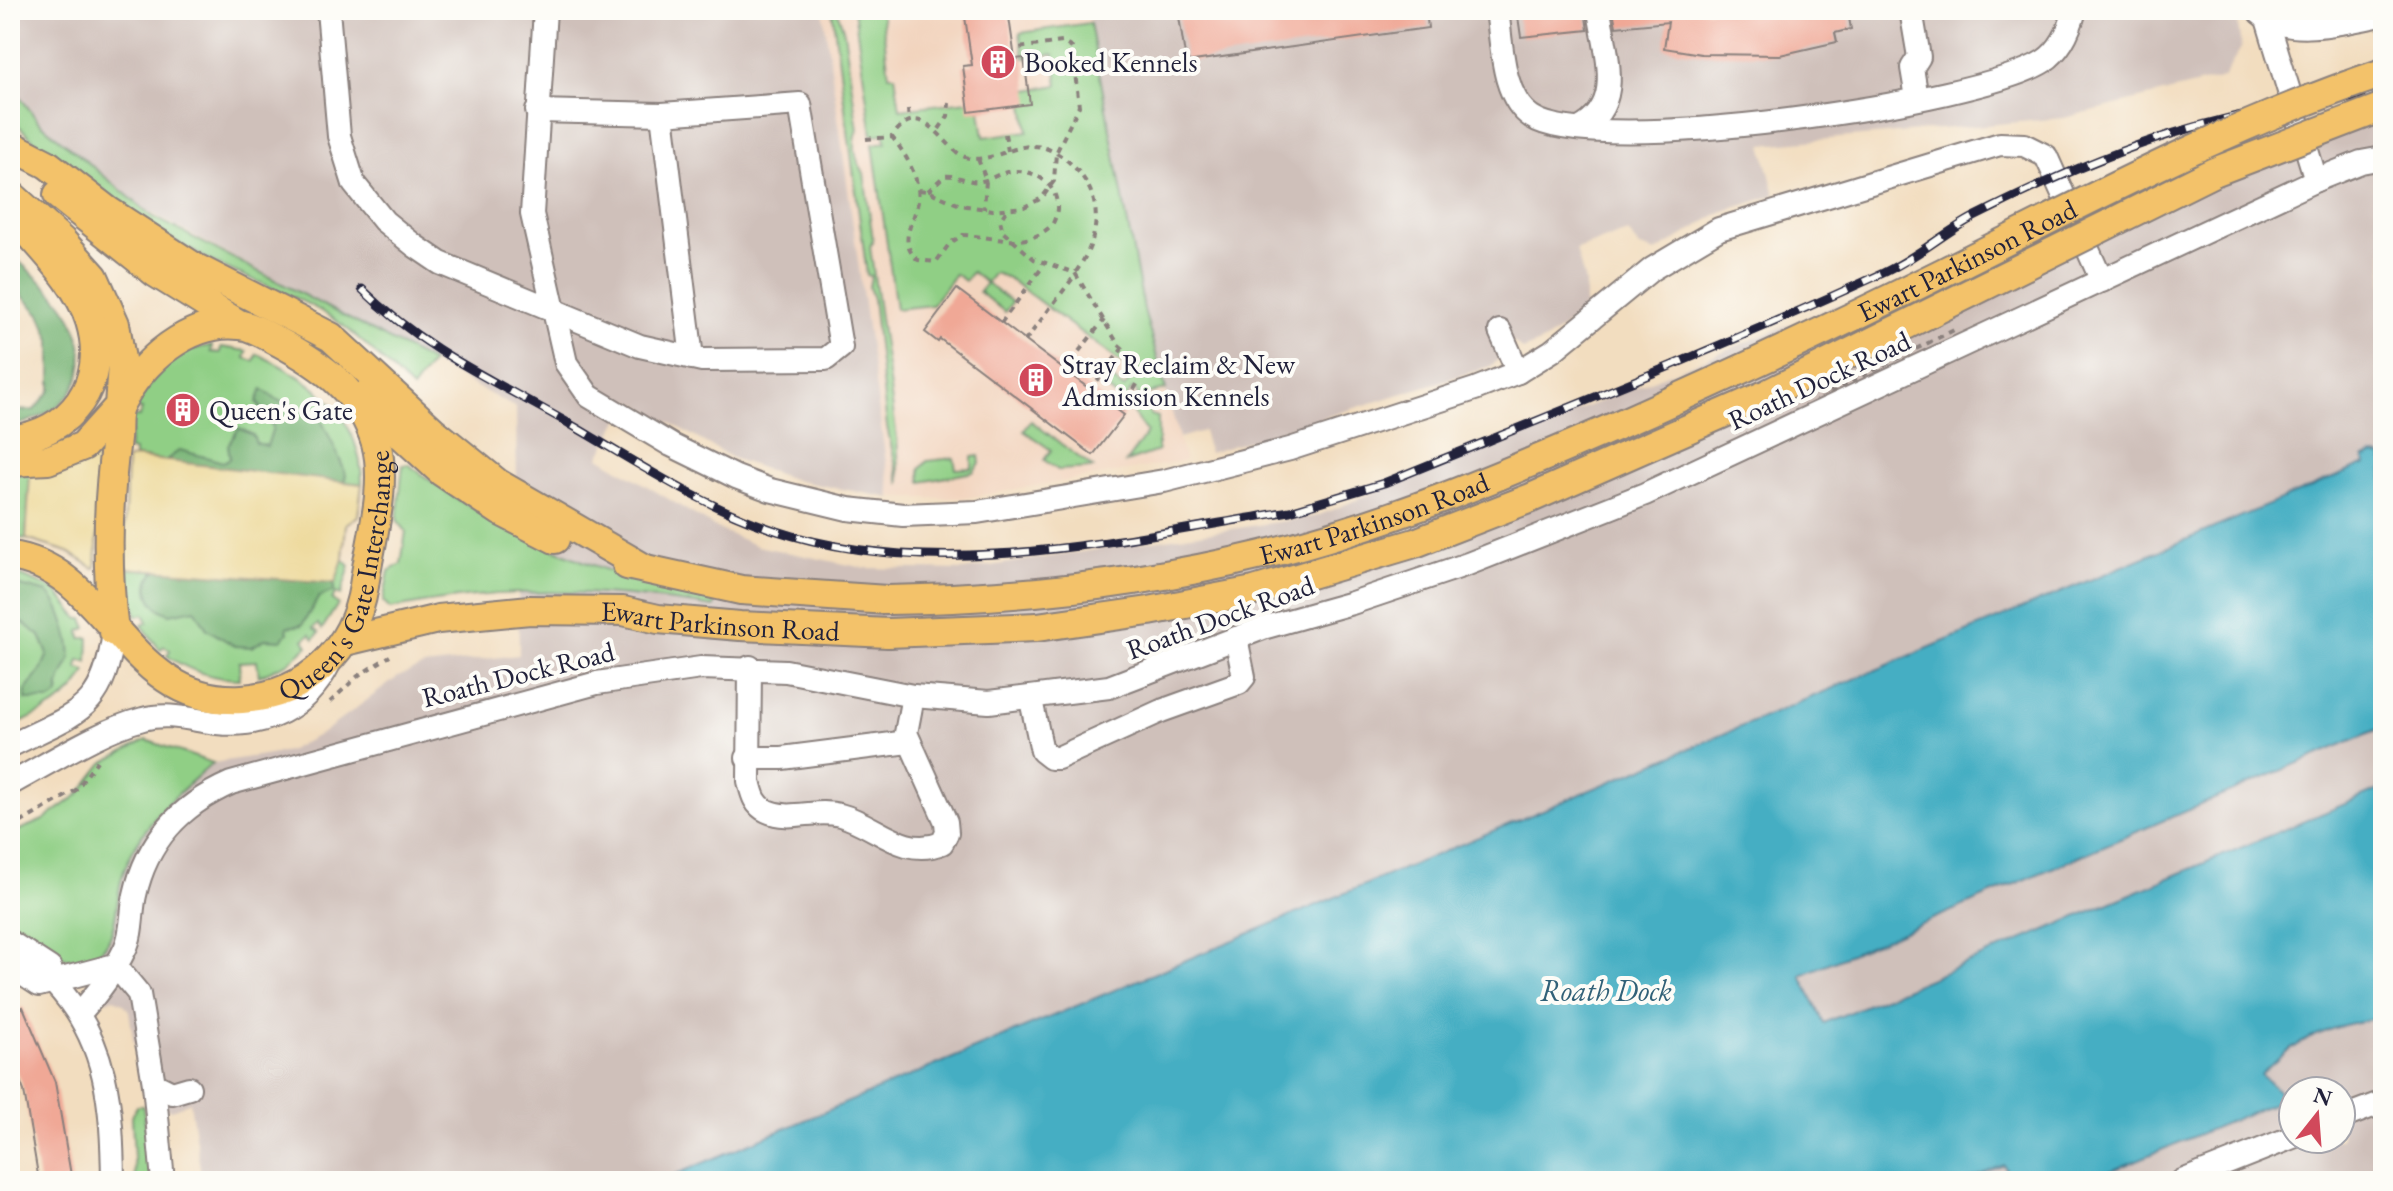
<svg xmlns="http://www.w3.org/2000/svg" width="2393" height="1191" font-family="'EB Garamond',serif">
	<rect width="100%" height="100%" fill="#fdfcf7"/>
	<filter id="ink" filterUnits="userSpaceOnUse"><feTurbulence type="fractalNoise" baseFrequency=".0125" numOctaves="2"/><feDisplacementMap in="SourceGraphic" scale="16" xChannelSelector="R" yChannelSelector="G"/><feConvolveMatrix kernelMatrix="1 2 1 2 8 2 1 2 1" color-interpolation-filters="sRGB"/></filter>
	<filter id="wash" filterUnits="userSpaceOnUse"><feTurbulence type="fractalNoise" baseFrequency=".006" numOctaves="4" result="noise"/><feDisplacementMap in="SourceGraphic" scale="32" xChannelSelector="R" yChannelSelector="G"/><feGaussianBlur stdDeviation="1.8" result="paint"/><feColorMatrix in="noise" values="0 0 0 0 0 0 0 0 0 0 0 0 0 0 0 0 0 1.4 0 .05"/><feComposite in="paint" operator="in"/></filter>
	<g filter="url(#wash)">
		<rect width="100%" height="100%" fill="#f2ddbf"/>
		<path fill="#f2d4be" d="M823 10H1088L1144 310 1185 461 965 498H891Z"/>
		<g fill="#cfc0ba" fill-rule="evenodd">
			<path d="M10 10H823L891 498 798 481 732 458 630 400 599 457 718 529 757 546 864 568 963 570 1317 516 1835 306 1957 286 2245 141H2302L2383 113V1181H202L190 1102 172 1110 163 1108 141 1091 129 1011 124 1004 113 998 106 1001 89 957 54 954 10 929V834L43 820 78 795 103 763 146 740 213 763 288 751 324 732 398 677 424 666 519 655 516 408 133 203 38 121 10 83ZM2293 1091H2341V1139H2293Z"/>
			<path d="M1088 10H2236L2241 48 2223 78 2064 118 1762 145 1775 195 1721 212 1656 252 1640 247 1628 232 1576 249 1585 282V305L1579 315 1546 340 1523 350 1512 341 1492 333 1499 359 1491 366 1209 453 1203 431 1179 438 1144 311Z"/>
		</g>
		<g fill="#90cf85" stroke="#597860" stroke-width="2">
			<path d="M832 10H837L844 32 858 130C852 142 855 162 864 173L873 240 870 247 897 438 900 484 887 427 873 299 869 287 871 276 867 275Z"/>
			<path d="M854 10H881L889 75H895L900 109 968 101 980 110 984 137 1028 131 1024 104 1028 90 1058 85 1054 54 1024 58 1020 33 1090 23 1144 310 1166 390 1141 395 1151 415 1158 417V451L1126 462 1147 433 1131 411 1138 393 1132 389 1124 402 1100 383 1106 375 1124 388 1135 373 1008 278 994 273 986 283 1012 302 1005 312 979 292 986 283 972 272 965 281 955 274 932 305 896 309 873 144 886 142 885 134 872 135Z"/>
			<path d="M10 83 38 121 152 216 432 362 412 389C382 361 355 330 319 310 285 291 248 279 213 262 146 227 62 172 10 117Z"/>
			<path d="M212 346 211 352 220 353 221 347 247 351 245 358 254 361 257 354C314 380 361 415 362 484L134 457V451L128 450 133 417H139L142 409 136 408C152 377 174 348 212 346Z"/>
			<path d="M1031 421 1093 468 1058 470 1044 460 1051 450 1024 431Z"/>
			<path d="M979 456 980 463 973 472 921 482 920 469 927 461 954 458 956 469 972 468V457Z"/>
			<path d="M408 464C499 535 605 575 716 602L714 607C602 589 503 585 390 609L383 602 389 571 401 564 406 531 397 520 403 465Z"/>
			<path d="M30 473 26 539 10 536V474Z"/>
			<path d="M343 559 350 566 341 595 335 593 332 600 338 604 322 629 318 624 313 628 319 633 314 639 310 634 304 640 308 646 288 663 259 676 257 661 239 662 240 679C212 679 190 671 167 656L170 650 164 646 160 650 142 625 148 622 144 614 137 616 123 568 335 583Z"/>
			<path d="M10 571 55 590 79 619H83L87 628 80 631 81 638H89L88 662 79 660 77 668 86 671C73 702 38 714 10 728V701L22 696 10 646Z"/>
			<path d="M146 740 213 763C175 795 137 828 122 877 115 900 119 942 95 955 65 970 34 942 10 929V834L43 820 78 795 103 763Z"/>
			<path d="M136 1106H143L152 1181H135L132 1117Z"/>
		</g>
		<g fill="#74b272" stroke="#4b6a56" stroke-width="2">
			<path d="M10 253C32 274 63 297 75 326 97 385 61 414 10 427V411L34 410 51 390V340L40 314 10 283Z"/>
			<path d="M262 389 277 400 317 413C322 420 343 465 346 475L343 487 164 472 166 460 180 450 223 462 230 458 228 445 239 428 253 435 256 443 267 446 273 427 257 402Z"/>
			<path d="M164 565 334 579V591L319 597 302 625 287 627 288 633 282 640 265 639 252 647 235 646 207 629 195 609 170 614C145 606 139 577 164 565Z"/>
			<path d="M17 585 48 593C60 603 73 644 70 659 66 673 59 675 58 695L51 700H26V690L41 670 48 654 40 636 10 613V586Z"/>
		</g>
		<g fill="#eeda9e" stroke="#887e6c" stroke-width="2">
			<path d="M102 444 96 567 94 568 68 552 26 539 30 473C60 470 80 465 102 444Z"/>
			<path d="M134 457 362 484 358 516 346 524 343 559 335 583 123 568 127 460Z"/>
		</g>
		<path fill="#44aec3" stroke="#33687f" stroke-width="2" d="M2373 455 2383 457V727L1801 975 1824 1023 2383 788V1018C2337 1022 2292 1041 2261 1075L2286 1098 2087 1181H2011L2004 1165 1965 1181H660L2366 464 2364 458Z"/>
		<g id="blocks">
			<g fill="#f0a896">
				<path d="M964 10H1008L1015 59 1024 58 1030 104 969 112 963 66 972 65Z"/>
				<path d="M1178 10H1426L1428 28 1186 62Z"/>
				<path d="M1517 10H1585L1588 30 1521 37Z"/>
				<path d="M1613 10H1830L1831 16 1848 12 1851 29 1835 33 1837 42 1780 55 1701 54 1664 48 1668 22 1616 27Z"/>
				<path d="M957 289 1124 415 1093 455 940 339 938 342 925 332Z"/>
				<path d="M23 1007 55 1082 72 1181H39L24 1091 10 1055V1014Z"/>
			</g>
		</g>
	</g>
	<g filter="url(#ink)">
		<use href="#blocks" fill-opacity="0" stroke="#8a807d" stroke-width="2"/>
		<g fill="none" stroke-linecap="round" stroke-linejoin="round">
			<defs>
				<g id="minor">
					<path d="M328 10 339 136 354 184 384 221 415 246 440 263 640 346 702 360 826 359 841 347 800 104 662 114 537 111"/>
					<path d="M545 10 532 214 566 363 589 396 671 445 736 477 770 490 848 509 903 515 977 512 1164 481 1290 449 1475 389 1518 372 1552 351 1652 269 1719 229 2000 144 2024 145 2046 156 2102 281"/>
					<path d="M1497 10C1502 42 1501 97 1532 117 1593 158 1980 103 2044 61 2062 49 2070 29 2075 10"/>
					<path d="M1911 10 1919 57 1912 68 1917 98"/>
					<path d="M2260 13C2289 39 2348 21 2383 15"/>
					<path d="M2267 19 2316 180"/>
					<path d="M662 114 692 358"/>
					<path d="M1579 129C1626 105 1605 53 1599 10"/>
					<path d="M1500 331 1518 372"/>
					<path d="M750 667 749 781C752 793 754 805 767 811 790 822 816 808 840 815 876 824 902 859 942 843L947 833 946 822 906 733 913 696"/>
					<path d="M1031 700 1042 751 1051 758H1058L1161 711 1239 683 1244 677 1236 638"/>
					<path d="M10 746C77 712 103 713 114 632"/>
					<path d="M747 758H782L908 742"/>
					<path d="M10 784C50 763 100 730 143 719 168 712 192 720 217 723 265 728 307 708 329 664"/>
					<path d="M10 942 50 968 54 983"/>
					<path d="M115 965 139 994 154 1084 172 1093 189 1088"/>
					<path d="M10 966 39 985 115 965"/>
					<path d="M54 983C108 1040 112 1106 113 1181"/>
					<path d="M79 1014C98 993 113 974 125 949 133 933 131 912 135 895 147 840 181 805 231 783L597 683 701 668 786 671 913 696 989 702 1109 687 1263 628 1352 603 1468 564 1645 494 2316 180 2361 162 2383 158"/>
					<path d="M154 1084 163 1181"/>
					<path d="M2341 1118 2383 1102"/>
					<path d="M2182 1181 2293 1137"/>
				</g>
				<g id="major">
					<path d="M10 145 47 164 108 211 194 267 331 337 434 432 497 483 644 568"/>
					<path d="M10 194 62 241 94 277 115 324 122 365 119 406 83 446 48 460 10 462"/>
					<path d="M58 195 156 273 240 325"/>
					<path d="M360 397 442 472 500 511 555 539"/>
					<path d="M10 440C71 434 109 383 90 321 79 285 46 253 22 225"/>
					<path id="s1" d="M10 556C109 568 126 706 242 699 307 695 354 649 364 586 370 542 388 487 376 443 361 392 322 365 279 342 267 336 253 326 240 325 189 319 142 361 120 404 115 413 117 429 116 439 107 504 106 567 114 632"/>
					<path d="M627 565 741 590 887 600"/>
					<path id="s2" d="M346 641 438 619 530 610 623 611 658 619 740 626 888 633"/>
				</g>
			</defs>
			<use href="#minor" stroke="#8a807d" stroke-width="26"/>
			<use href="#major" stroke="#8a807d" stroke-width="32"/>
			<g stroke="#8a807d" stroke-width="4" stroke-dasharray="6 6" stroke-linecap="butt">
				<path d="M908 109 909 123"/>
				<path d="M939 129 948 116 949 103"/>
				<path d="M1005 134 1008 151"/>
				<path d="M866 139 892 137"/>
				<path d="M978 159 986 180 984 209"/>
				<path d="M919 190 928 191 960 205 993 210 1024 207 1042 198 1054 181 1056 153 1079 106 1072 48 1062 42 1018 48"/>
				<path d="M928 191 944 176C957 174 970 184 982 181 992 179 1001 172 1012 171 1044 169 1068 196 1052 225 1025 251 994 236 963 235L950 243 936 262 918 260C892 238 923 215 918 189 915 170 904 152 892 137 922 92 945 151 965 157 988 164 1009 147 1031 146 1045 145 1060 154 1070 163 1105 195 1102 236 1075 273"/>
				<path d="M1006 211 1000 220 1003 232 1034 259 1075 273 1118 344 1137 361 1139 381 1120 413"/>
				<path d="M1001 323 1044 265"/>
				<path d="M1025 341 1076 274"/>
				<path d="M1064 370 1104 320"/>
				<path d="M1090 390 1122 349"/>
				<path d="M330 702 359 675 390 656"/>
				<path d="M10 829 76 790 97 761"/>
			</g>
			<use href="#minor" stroke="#fff" stroke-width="22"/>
			<use href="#major" stroke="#f3c26a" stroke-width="28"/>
			<defs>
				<path id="rail" d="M362 289C425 351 495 381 570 424 637 463 700 505 774 530 938 585 1125 538 1290 511L1384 483C1550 415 1718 349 1881 274 1915 259 1942 234 1974 217 2104 151 2237 101 2383 96"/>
			</defs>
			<use href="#rail" stroke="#22223b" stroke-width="9"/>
			<use href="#rail" stroke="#fdfcf7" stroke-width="6" stroke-dasharray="18" stroke-linecap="butt"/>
			<defs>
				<g id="major-bridge">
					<path id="s3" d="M887 600C1014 598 1138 585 1262 555 1382 526 1496 478 1609 429 1722 379 1834 327 1944 272 2089 200 2230 124 2383 73"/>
					<path d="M888 633 1037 627 1149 611 1254 591 1415 543 1531 498 1765 395 2214 172 2383 107"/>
				</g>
			</defs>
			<use href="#major-bridge" stroke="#8a807d" stroke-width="32" stroke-linecap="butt"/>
			<path stroke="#8a807d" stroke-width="4" stroke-dasharray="6 6" stroke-linecap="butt" d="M1830 392 1958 328"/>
			<use href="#major-bridge" stroke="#f3c26a" stroke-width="28"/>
		</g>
	</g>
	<defs>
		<symbol id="building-disc" viewBox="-11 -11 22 22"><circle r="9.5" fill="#d1495b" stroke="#fdfcf7"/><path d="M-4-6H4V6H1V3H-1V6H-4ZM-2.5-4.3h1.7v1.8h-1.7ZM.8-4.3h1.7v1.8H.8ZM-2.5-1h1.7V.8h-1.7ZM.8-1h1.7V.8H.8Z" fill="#fff"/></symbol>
	</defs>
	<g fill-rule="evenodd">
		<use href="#building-disc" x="978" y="42" width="40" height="40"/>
		<use href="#building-disc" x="1016" y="360" width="40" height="40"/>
		<use href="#building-disc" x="163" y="390" width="40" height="40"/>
	</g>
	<g text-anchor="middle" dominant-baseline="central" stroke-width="8" stroke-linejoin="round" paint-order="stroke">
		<g font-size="28" fill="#22223b" stroke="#fdfcf7" text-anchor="start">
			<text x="1024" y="62">Booked Kennels</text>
			<text x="1062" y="364">Stray Reclaim &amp; New<tspan x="1062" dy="32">Admission Kennels</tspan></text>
			<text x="209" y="410">Queen's Gate</text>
		</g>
		<g font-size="28" fill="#22223b" stroke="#fdfcf7">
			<text stroke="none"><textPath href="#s3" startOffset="1144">Ewart Parkinson Road</textPath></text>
			<text transform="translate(1819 380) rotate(-25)">Roath Dock Road</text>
			<text stroke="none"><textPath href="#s3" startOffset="496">Ewart Parkinson Road</textPath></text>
			<text stroke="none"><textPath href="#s1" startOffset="460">Queen's Gate Interchange</textPath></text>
			<text transform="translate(1220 617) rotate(-20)">Roath Dock Road</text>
			<text stroke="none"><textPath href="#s2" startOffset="378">Ewart Parkinson Road</textPath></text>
			<text transform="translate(518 674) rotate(-14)">Roath Dock Road</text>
		</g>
		<g font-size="30" font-style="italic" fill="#316178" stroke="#fdfcf7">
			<text x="1606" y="990">Roath Dock</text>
		</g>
	</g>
	<rect width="2393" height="1191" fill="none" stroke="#fdfcf7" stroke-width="40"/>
	<g transform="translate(2317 1115) rotate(17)"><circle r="38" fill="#fdfcf7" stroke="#a5a5ac" stroke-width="2"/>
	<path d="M0-6L14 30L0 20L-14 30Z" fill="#d1495b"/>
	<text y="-12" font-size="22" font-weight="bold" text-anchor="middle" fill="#22223b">N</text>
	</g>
</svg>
